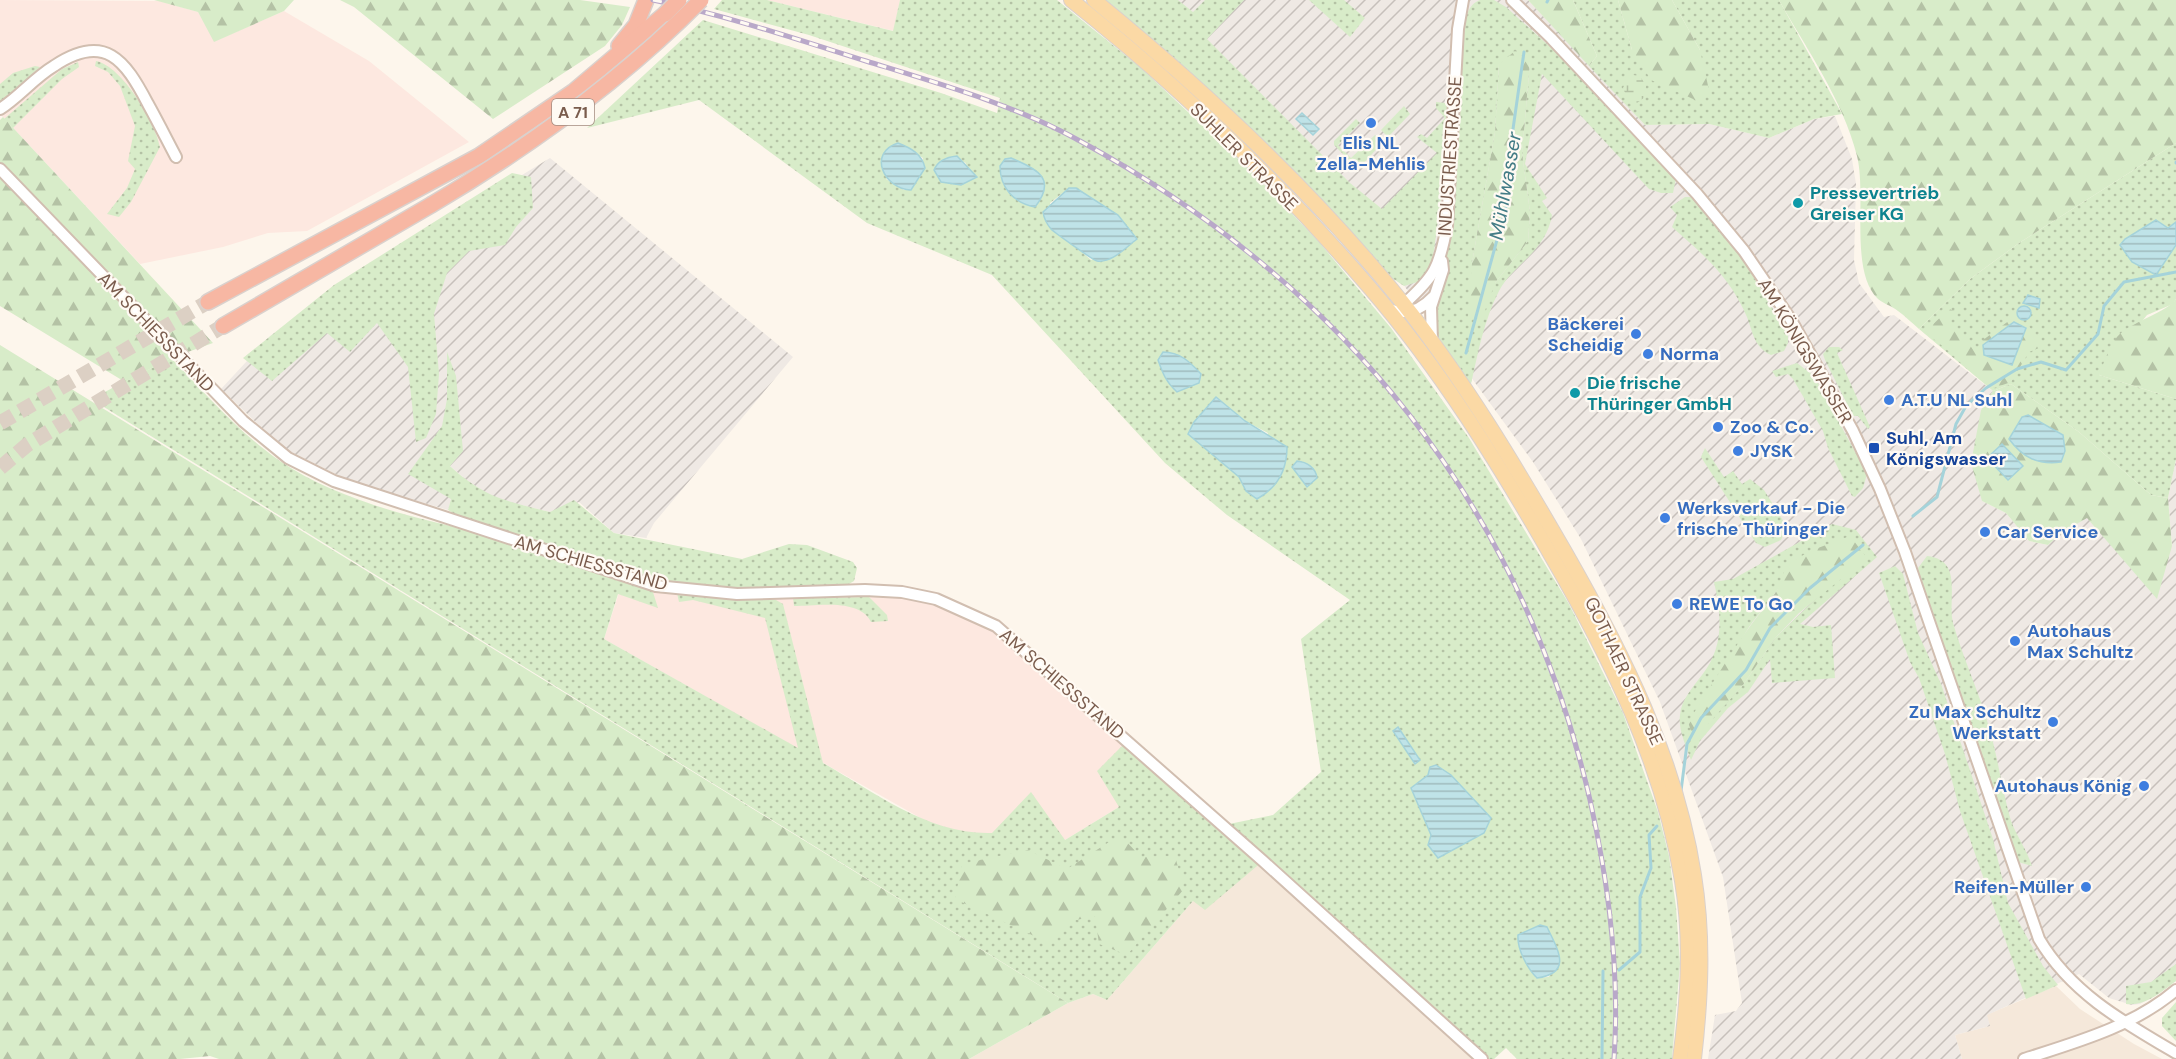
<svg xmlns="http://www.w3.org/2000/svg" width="2176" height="1059" font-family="'DM Sans',sans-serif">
	<defs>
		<pattern id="industrial-furrows" width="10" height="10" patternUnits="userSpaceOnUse" patternTransform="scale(1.5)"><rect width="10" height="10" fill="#efe9e4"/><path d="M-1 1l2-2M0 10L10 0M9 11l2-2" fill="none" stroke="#c7c0bb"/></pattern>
		<pattern id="grass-dots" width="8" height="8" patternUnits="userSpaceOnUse" patternTransform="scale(1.5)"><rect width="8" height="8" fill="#d8ecc9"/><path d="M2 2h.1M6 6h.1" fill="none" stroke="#b4c2a5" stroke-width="1.8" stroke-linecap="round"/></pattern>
		<pattern id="forest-firs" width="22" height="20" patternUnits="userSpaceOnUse" patternTransform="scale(1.5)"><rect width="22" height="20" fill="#d8ecc9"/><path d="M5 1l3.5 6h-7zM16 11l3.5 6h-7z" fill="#b4c2a5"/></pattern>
		<pattern id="wetland-marsh" width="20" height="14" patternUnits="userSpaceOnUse" patternTransform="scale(1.5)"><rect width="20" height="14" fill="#d8ecc9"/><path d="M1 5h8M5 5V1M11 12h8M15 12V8" fill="none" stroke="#b4c2a5"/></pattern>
		<pattern id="water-rules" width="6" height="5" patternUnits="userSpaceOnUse" patternTransform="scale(1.5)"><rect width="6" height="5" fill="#bfe3e8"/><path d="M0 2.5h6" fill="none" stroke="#a0bbbe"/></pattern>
	</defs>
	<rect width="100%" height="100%" fill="#fdf6ec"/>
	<g fill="#f5e8da">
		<path d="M1263 861 1482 1059H969L1068 1003 1093 994 1107 1000 1193 901Z"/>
		<path d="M2056 986 2080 1009 2134 1044 2162 1059H1962L1955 1035 1990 1026 1986 1015Z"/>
	</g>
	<g fill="#fde8e0">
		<path d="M0 0 160 1 198 12 215 41 284 11 369 61 469 142 307 231 268 233 223 247 140 264 0 114Z"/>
		<path d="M767 0H900L894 31Z"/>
		<path d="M624 577 902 592 996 626 1127 741 1119 807 1065 840 992 833H969L933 825 604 639Z"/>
	</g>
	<g fill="url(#industrial-furrows)">
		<path d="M1151 0H1528L1645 125 1709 124 1769 138 1814 119 1835 116 1852 159 1856 184 1854 260 1859 283 1884 317 1894 315 1993 391 1981 410 1982 501 2006 513 2029 541 2048 545 2061 533 2086 518 2172 546 2168 498 2176 459V981L2140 1004 2132 1005 2109 998 2079 974 1987 1015 1990 1026 1955 1035 1962 1059H1708L1715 1015 1736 1011 1742 1003 1723 877 1660 702 1581 539 1533 462 1305 150Z"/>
		<path d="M550 158 793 357 654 523 646 538 614 533 579 502 550 512 493 498 465 479 450 466 451 499 448 510 352 482 284 449 221 389 270 336 356 276Z"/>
	</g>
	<g fill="url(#grass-dots)" fill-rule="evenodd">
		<path d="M722 0H767L893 31 900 0H1057L1140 67 1252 172 1319 242 1391 328 1469 438 1569 604 1623 713 1658 812 1669 856 1676 907 1680 964 1672 1059H1517L1506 1048 1494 1059H1482L1263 861 1205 910 1193 901 1107 1000 1093 994 1068 1003 91 399 171 358C206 394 239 433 280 461 335 499 421 521 486 533L448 510 451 499 408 474 442 426 447 399V352L456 376 463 451 450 466C485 498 506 501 550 512L574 500 614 533 742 559 789 544 807 545 853 562 857 568 854 581 837 591 652 589 658 608 618 594 604 639 798 748 765 618 693 600 679 602 677 593 776 600 783 604 823 763C876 793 929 835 992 833L1031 792 1065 840 1119 807 1097 771 1127 741 1237 837 1229 824 1273 815 1321 772 1301 639 1350 600 1227 515 1165 463 992 275 867 223 699 100 587 128 703 20 941 93 997 113 1000 98 809 35 714 9ZM918 155 923 158 920 177 911 190H904L886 179ZM965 162 968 168 951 183 941 182ZM1069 188H1076L1118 215 1137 239 1091 260 1066 238 1053 231 1050 203ZM1216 397 1245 421 1268 433 1246 491 1239 477 1188 434ZM1428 775H1451L1491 818 1431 835 1412 788ZM1540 925 1557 970 1548 977 1536 978 1518 935Z"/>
		<path d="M1102 0H1178L1193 12 1205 0H1244L1207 39 1350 183 1382 209 1437 153 1417 137 1421 134 1427 138 1445 118 1436 108V102L1445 103 1448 107 1445 168 1434 250 1430 269 1421 281 1404 286 1386 274Z"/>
		<path d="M1309 0H1344L1365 18 1350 37Z"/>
		<path d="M1480 0H1494L1506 7 1570 65 1676 178 1673 193H1661L1649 189 1542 74 1525 164 1547 198 1542 201 1552 215C1546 252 1513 264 1499 291 1484 320 1478 353 1471 384L1438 337 1433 325 1431 309 1443 277 1452 225 1464 30C1466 18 1467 5 1480 0ZM1530 62 1522 153 1530 212 1528 241 1495 283 1472 263 1495 132 1499 64Z"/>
		<path d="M1573 0H1618L1632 50H1700L1672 0H1779L1842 114 1814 119 1769 138 1709 124 1645 125 1589 66 1597 56Z"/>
		<path d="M96 61C122 66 156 123 160 147L131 202 119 217 107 214 127 188 135 169 128 161 135 126 120 86 108 72 95 66Z"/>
		<path d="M78 62 79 67 62 79 13 128 4 119 62 69Z"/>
		<path d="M35 66 40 67 0 103V84L13 73Z"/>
		<path d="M1404 106 1410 114 1388 137 1381 130Z"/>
		<path d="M1356 119 1360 123 1338 145 1351 158 1375 135 1383 142 1361 166 1356 167 1334 145V141Z"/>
		<path d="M2176 143V299L2173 304 2147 315 2099 375 2176 399V459L2168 498 2151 495 2079 432 2011 384 1993 391 1919 329 1970 279 2019 243Z"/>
		<path d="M512 173 531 177 533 208 516 227 505 245 469 251 447 273 434 314 439 374 436 414 426 438 416 442 408 367 377 323 350 352 327 333 272 381 243 358 334 285Z"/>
		<path d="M1685 197H1692L1698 203 1737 250 1788 334V343L1784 351 1771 355C1754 347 1753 333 1747 317 1730 277 1704 255 1672 227L1677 215 1670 207Z"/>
		<path d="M1829 347H1839L1843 350 1837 353 1870 427 1868 429 1858 416H1853L1825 360 1823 354Z"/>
		<path d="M1797 363 1814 376 1867 474 1863 488 1855 497 1852 496 1828 448 1823 431 1793 379 1788 374 1776 377 1772 371Z"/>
		<path d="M1705 448 1724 477 1733 471 1742 484 1750 479 1764 490 1787 527 1781 540 1765 547 1756 543 1701 457Z"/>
		<path d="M1832 524 1856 530 1877 557 1800 624 1813 627 1831 625 1835 678 1772 683 1770 659 1748 692 1728 708 1700 741 1691 760C1686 746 1678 730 1680 715 1681 700 1693 687 1702 675 1724 647 1722 616 1714 582L1733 579ZM1784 579 1821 594 1776 637 1743 685 1694 739C1712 702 1727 662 1749 627 1761 610 1774 597 1784 579Z"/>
		<path d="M1927 556C1964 560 1947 598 1953 623 1963 658 1979 692 1989 727 1998 758 2002 790 2011 821 2017 837 2027 850 2032 866L2018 862 1920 576 1918 568Z"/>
		<path d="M1895 566 1903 574 1918 633 1941 684 1993 839 2008 903 2043 966 2058 985 2026 999 1960 811 1945 754 1919 678 1910 662 1879 573Z"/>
		<path d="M869 597 887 615 888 621 871 622C860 598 816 606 794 606L793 598Z"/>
		<path d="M2176 964V981C2160 993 2146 1006 2126 1004V986L2151 982Z"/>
		<path d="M2176 1002V1041L2162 1026V1018Z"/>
	</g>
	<g fill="url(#forest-firs)">
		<path d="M154 0H294L284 11 214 42 198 12Z"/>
		<path d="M340 0H580L630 7 622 25 605 46 493 119 354 7Z"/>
		<path d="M1528 0H1573L1597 56 1589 66Z"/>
		<path d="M1618 0H1672L1700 50 1709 90 1702 103 1651 80 1632 50Z"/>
		<path d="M1779 0H2176V143L2019 243 1970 279 1919 329C1912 323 1905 316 1898 311 1892 306 1884 304 1878 299 1849 271 1867 196 1857 156 1843 100 1807 50 1779 0Z"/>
		<path d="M1515 51 1530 62 1522 153 1530 212 1528 241 1495 283 1482 319 1468 317 1472 263 1495 132 1499 64Z"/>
		<path d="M3 117 213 343 171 358 125 382 0 306V120Z"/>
		<path d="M2176 299V399L2099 375C2104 363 2109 346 2117 337 2130 322 2168 312 2176 299Z"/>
		<path d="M1949 309 1955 311 1949 325 1964 337 1975 352 1980 350 1979 343 2014 317 2027 324 2044 346 2029 352 2011 382 1994 388 1925 332Z"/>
		<path d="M0 345 1068 1003 969 1059H219L210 1056 180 1059H0Z"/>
		<path d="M2011 384 2079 432 2151 495 2168 498 2172 546 2157 599 2087 518 2061 533 2048 545 2029 541 2006 513 1982 501 1971 463 1981 410 1993 391Z"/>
		<path d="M1850 536 1867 558 1799 613 1776 637 1743 685 1694 740 1688 722C1709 690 1728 656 1751 625 1765 605 1782 592 1785 566L1810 551Z"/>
		<path d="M1120 835 1141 857 1175 856 1184 889 1127 955 1099 944 1095 916 1067 922 1047 942 955 899 962 864 1028 850 1067 869Z"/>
	</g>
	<path fill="url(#wetland-marsh)" d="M1633 75 1640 76 1646 86 1645 97 1637 103 1628 100 1623 88 1628 77Z"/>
	<g fill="url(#water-rules)" stroke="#a5d3da" stroke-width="1.5">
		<path d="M1302 113 1319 129 1313 135 1296 119Z"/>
		<path d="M898 143C911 148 922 154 925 168L911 190C884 189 867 153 898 143Z"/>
		<path d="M957 156 977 177 961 185 941 182 934 170C938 160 947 157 957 156Z"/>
		<path d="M1011 158C1038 169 1057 179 1035 207 1014 203 1000 188 1000 166L1005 159Z"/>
		<path d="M1069 188H1076L1118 215 1137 239C1125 248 1112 263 1097 261 1094 261 1054 232 1051 229 1046 223 1044 219 1043 212Z"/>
		<path d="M2156 220 2168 228 2176 222V245L2156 275 2132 262 2120 245 2125 239Z"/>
		<path d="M2028 295 2040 299 2039 308 2023 303Z"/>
		<circle cx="2024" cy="313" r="7"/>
		<path d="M2014 322 2026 328 2012 365 1984 355 1983 345Z"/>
		<path d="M1163 352C1180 352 1190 362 1201 374L1199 383 1177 392C1166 382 1163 374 1158 360Z"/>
		<path d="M1216 397 1245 421 1287 447C1287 470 1277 488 1257 499L1246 491 1239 477 1188 434 1194 422Z"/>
		<path d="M2028 415 2063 435 2065 451 2061 462C2038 465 2023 458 2009 439L2022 417Z"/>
		<path d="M2002 444 2023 466 2008 480 1987 458Z"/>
		<path d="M1297 461C1307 462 1316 468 1317 478L1307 487 1292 467Z"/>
		<path d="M1398 727 1420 760 1415 764 1393 731Z"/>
		<path d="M1436 765 1451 775 1491 818 1484 833 1438 858 1428 845 1431 835 1411 788 1428 775 1430 767Z"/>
		<path d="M1540 925 1547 927C1558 950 1573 973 1537 978 1527 968 1517 949 1518 935Z"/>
	</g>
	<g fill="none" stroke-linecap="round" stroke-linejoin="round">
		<g stroke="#a5d3da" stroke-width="3">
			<path d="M1547 2 1548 0"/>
			<path d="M2176 162V163"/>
			<path d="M1466 353 1506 207 1510 150 1524 52"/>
			<path d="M1913 516 1937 497 1956 424 1966 406 1986 388 2017 369 2041 362 2066 370 2098 334 2104 306 2124 282 2176 272"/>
			<path d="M1681 791 1687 744 1701 718 1746 670 1770 628 1810 588 1863 545"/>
			<path d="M1619 970 1640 952V897L1651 868 1649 835 1657 826"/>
			<path d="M1602 1059 1603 971"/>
		</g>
		<g stroke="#dcd0c4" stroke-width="15" stroke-dasharray="15 8" stroke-linecap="butt">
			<path d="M0 423 208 302"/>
			<path d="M0 468 27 445 223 326"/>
		</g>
		<defs>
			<g id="minor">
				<path d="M1512 0 1551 38 1697 194 1744 251 1791 320 1853 431 1880 489 1905 552 2039 939C2071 993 2123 1022 2176 1053"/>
				<path d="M0 109C19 97 34 78 54 66 105 32 125 60 148 104 158 122 167 140 176 157"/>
				<path d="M0 169 243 421 288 458 334 481 656 586 737 594 865 590 902 592 936 599 996 626 1263 861 1482 1059"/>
				<path d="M1404 304C1435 276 1439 268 1447 226L1458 29 1463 0"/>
				<path d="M1386 307C1404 317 1420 311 1433 297"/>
				<path d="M1432 342 1431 307 1443 270 1442 261"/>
				<path d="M2024 1059C2077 1042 2134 1026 2176 990"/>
			</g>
			<g id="major">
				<path d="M1071 0C1179 86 1280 183 1370 288 1440 369 1499 464 1552 557 1611 659 1663 764 1682 881 1692 940 1688 1000 1680 1059"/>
				<path d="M1094 0C1202 88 1315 194 1402 302 1464 380 1516 467 1565 552 1623 653 1676 759 1694 875 1704 937 1701 998 1694 1059"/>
			</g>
			<g id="highway">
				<path d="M619 46 636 25 646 0"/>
				<path d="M208 302 479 156 573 92 665 14"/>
				<path d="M223 326 431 205"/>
			</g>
		</defs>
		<use href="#minor" stroke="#d1beb0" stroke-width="14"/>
		<use href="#major" stroke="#dad1cd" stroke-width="16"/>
		<use href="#highway" stroke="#dad1cd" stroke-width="18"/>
		<use href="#minor" stroke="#fff" stroke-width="10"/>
		<use href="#major" stroke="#fbd9a5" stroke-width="14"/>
		<use href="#highway" stroke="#f7b7a3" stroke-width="15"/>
		<defs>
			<path id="rail" d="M653 0C725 15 796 39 866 61 934 82 1018 106 1080 141 1345 285 1522 506 1590 800 1609 885 1620 972 1614 1059"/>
		</defs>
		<use href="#rail" stroke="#b9a8c9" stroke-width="5"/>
		<use href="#rail" stroke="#fffaf3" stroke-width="3" stroke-dasharray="9" stroke-linecap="butt"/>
		<defs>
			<g id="highway-bridge">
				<path d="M665 14 679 0"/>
				<path d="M431 205C529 147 621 81 701 0"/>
			</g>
		</defs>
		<use href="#highway-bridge" stroke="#dad1cd" stroke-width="18" stroke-linecap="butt"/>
		<use href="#highway-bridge" stroke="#f7b7a3" stroke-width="15"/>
	</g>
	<g fill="#3f7fe0" stroke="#fffaf3" stroke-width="2">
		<circle cx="1371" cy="123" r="6"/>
		<circle cx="1636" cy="334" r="6"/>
		<circle cx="1648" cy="354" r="6"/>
		<circle cx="1889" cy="400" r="6"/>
		<circle cx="1718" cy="427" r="6"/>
		<circle cx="1738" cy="451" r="6"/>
		<circle cx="1665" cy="518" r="6"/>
		<circle cx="1985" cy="532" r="6"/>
		<circle cx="1677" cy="604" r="6"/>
		<circle cx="2015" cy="641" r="6"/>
		<circle cx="2053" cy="722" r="6"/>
		<circle cx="2144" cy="786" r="6"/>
		<circle cx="2086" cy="887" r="6"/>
	</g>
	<g fill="#0f9aa8" stroke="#fffaf3" stroke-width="2">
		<circle cx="1798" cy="203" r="6"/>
		<circle cx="1575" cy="393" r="6"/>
	</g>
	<rect fill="#1a4fb4" stroke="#fffaf3" stroke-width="2" x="1868" y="442" width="12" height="12" rx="3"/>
	<g text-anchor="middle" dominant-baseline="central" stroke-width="4.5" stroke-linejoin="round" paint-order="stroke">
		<rect fill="#fffaf3" stroke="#a28b7f" stroke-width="1.5" x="552" y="99" width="42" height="26" rx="4.5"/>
		<g font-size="16" font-weight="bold" fill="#7a5c4d">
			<text x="573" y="112">A 71</text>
		</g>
		<g font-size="18" font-weight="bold" fill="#366cbe" stroke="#fffaf3" text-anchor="start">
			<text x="1371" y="143" text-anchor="middle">Elis NL<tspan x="1371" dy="21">Zella-Mehlis</tspan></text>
			<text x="1624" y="324" text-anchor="end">Bäckerei<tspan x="1624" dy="21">Scheidig</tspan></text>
			<text x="1660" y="354">Norma</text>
			<text x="1901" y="400">A.T.U NL Suhl</text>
			<text x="1730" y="427">Zoo &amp; Co.</text>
			<text x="1750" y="451">JYSK</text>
			<text x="1677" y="508">Werksverkauf - Die<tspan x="1677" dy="21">frische Thüringer</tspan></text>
			<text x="1997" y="532">Car Service</text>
			<text x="1689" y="604">REWE To Go</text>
			<text x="2027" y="631">Autohaus<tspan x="2027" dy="21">Max Schultz</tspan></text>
			<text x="2041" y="712" text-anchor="end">Zu Max Schultz<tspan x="2041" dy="21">Werkstatt</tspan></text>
			<text x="2132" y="786" text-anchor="end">Autohaus König</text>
			<text x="2074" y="887" text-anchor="end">Reifen-Müller</text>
		</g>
		<g font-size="18" fill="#7a5c4d" stroke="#fffaf3">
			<text transform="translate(1450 156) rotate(-86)">INDUSTRIESTRASSE</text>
			<text transform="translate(1244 157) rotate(45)">SUHLER STRASSE</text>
			<text transform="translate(156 332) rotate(46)">AM SCHIESSSTAND</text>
			<text transform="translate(1805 351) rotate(59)">AM KÖNIGSWASSER</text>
			<text transform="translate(591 563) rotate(16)">AM SCHIESSSTAND</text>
			<text transform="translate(1624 671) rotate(65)">GOTHAER STRASSE</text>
			<text transform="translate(1062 684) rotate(41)">AM SCHIESSSTAND</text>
		</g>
		<g font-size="18" font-weight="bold" fill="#0d838f" stroke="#fffaf3" text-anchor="start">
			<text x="1810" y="193">Pressevertrieb<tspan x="1810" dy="21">Greiser KG</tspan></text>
			<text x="1587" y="383">Die frische<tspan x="1587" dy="21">Thüringer GmbH</tspan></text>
		</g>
		<g font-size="18" font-weight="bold" fill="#164399" stroke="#fffaf3" text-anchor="start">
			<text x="1886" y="438">Suhl, Am<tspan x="1886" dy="21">Königswasser</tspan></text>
		</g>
		<g font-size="20" font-style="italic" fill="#437c86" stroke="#fffaf3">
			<text transform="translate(1505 186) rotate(-80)">Mühlwasser</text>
		</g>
	</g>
</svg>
